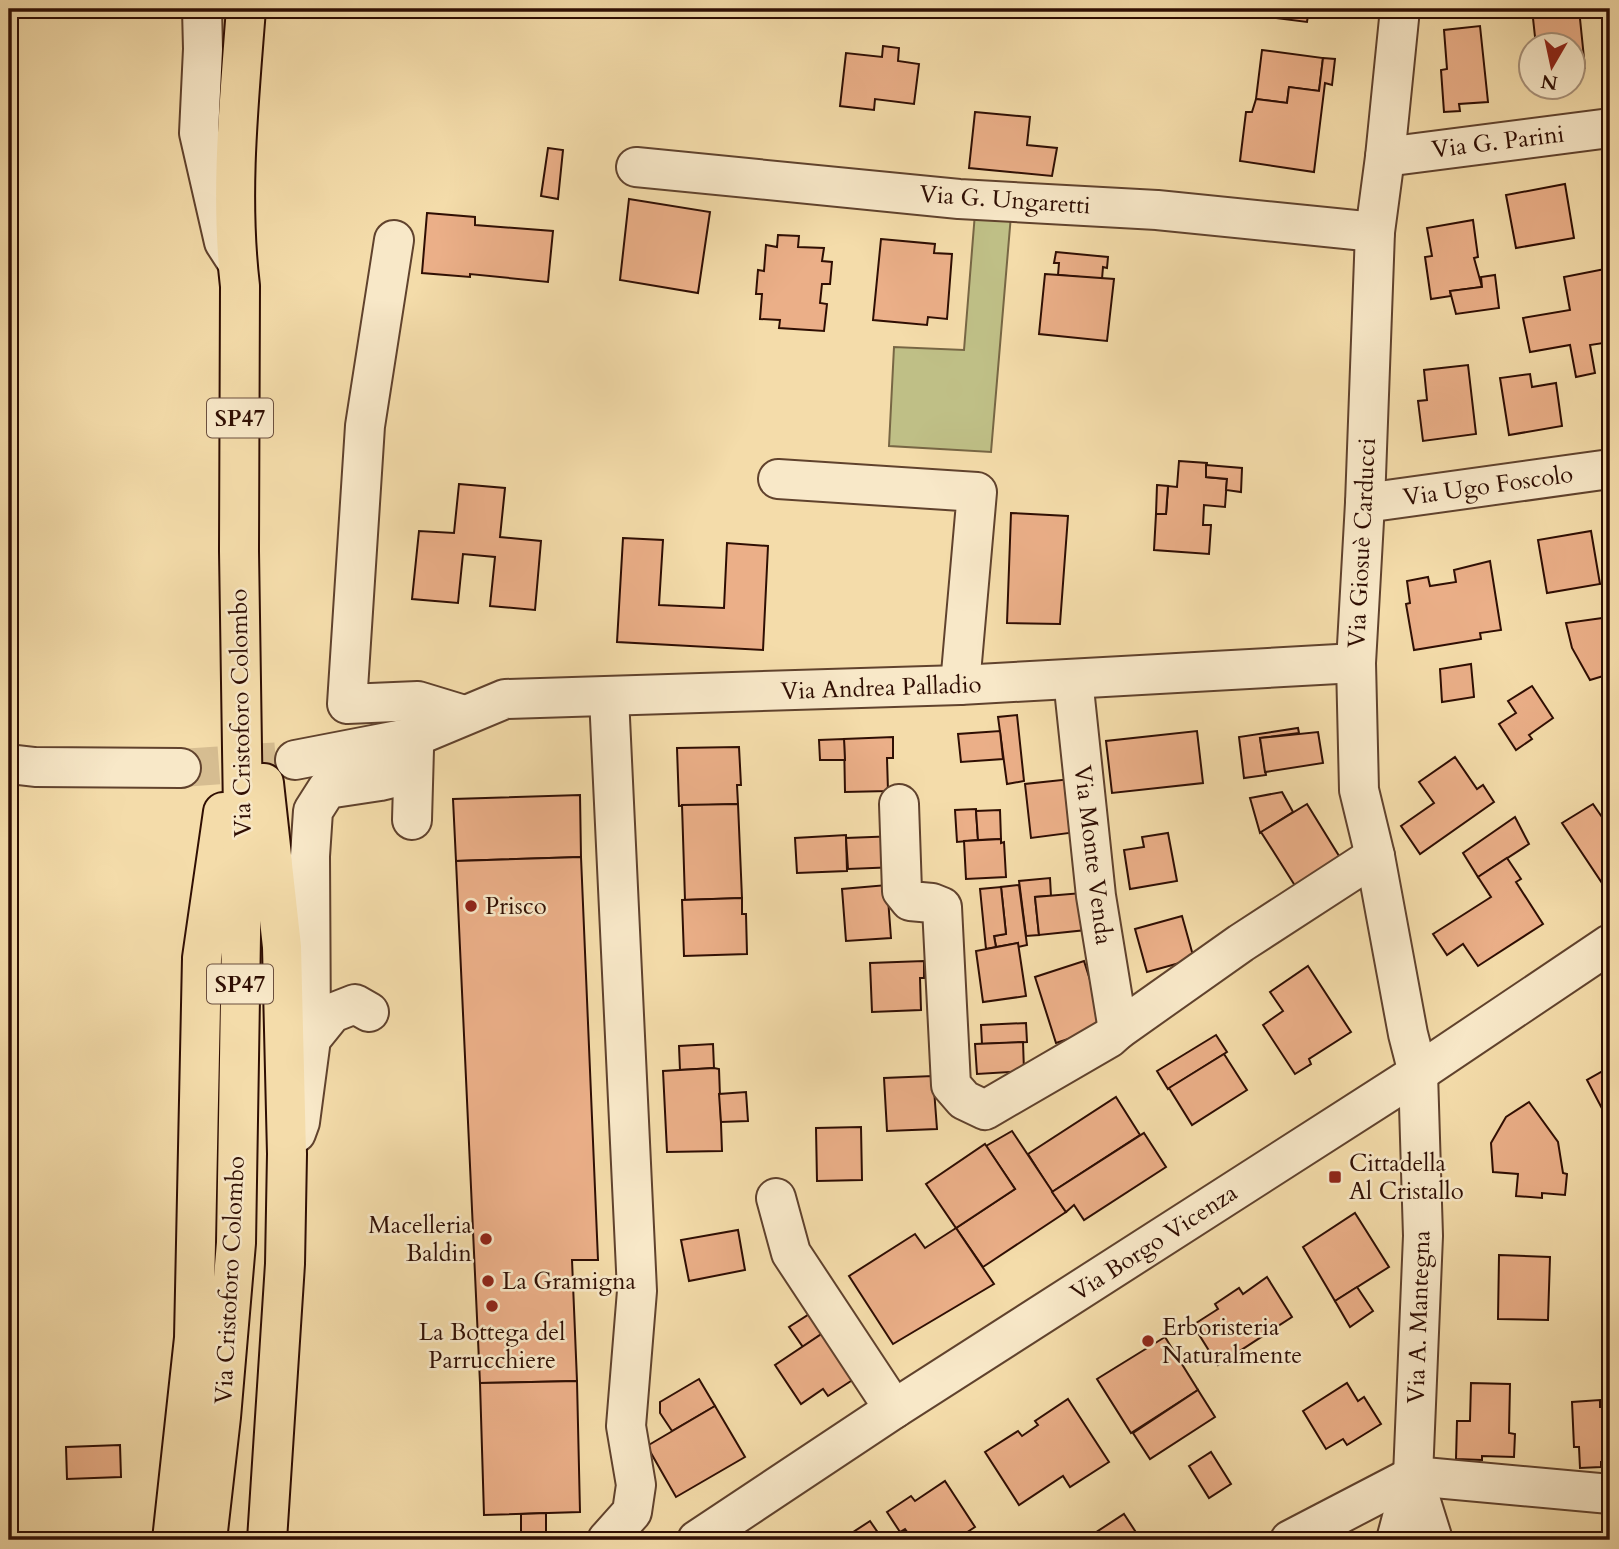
<svg xmlns="http://www.w3.org/2000/svg" width="1619" height="1549" font-family="Cardo,serif">
	<rect width="100%" height="100%" fill="#f4dcaa"/>
	<filter id="stains"><feTurbulence type="fractalNoise" baseFrequency=".00286" numOctaves="4"/><feColorMatrix values="0 0 0 0 .2 0 0 0 0 .09 0 0 0 0 .02 0 0 0 .5 -.17"/></filter>
	<radialGradient id="worn" r=".72"><stop offset=".6" stop-color="#630" stop-opacity="0"/><stop offset="1" stop-color="#630" stop-opacity=".3"/></radialGradient>
	<path fill="#bfbf86" stroke="#764" stroke-width="2" d="M975 213 1011 215 991 452 889 446 894 347 964 350Z"/>
	<g fill="#ebaf88" stroke="#2f0e03" stroke-width="2">
		<path d="M1254 9H1309L1307 22 1253 15Z"/>
		<path d="M1532 9H1579L1585 68 1574 70V46H1536Z"/>
		<path d="M1480 26 1488 102 1459 104 1460 111 1444 112 1441 70 1447 69 1444 30Z"/>
		<path d="M883 46 899 48 898 61 919 64 914 104 875 99 874 110 840 106 846 53 882 57Z"/>
		<path d="M1262 50 1323 58 1319 91 1289 87 1287 103 1256 99Z"/>
		<path d="M1323 58 1335 59 1332 85 1325 83 1314 172 1240 161 1246 112H1252L1256 99 1287 103 1289 87 1319 91Z"/>
		<path d="M975 112 1030 117 1027 145 1057 148 1052 176 969 168Z"/>
		<path d="M548 148 563 150 558 199 541 196Z"/>
		<path d="M1565 184 1574 238 1516 248 1506 195Z"/>
		<path d="M629 199 710 212 698 293 620 280Z"/>
		<path d="M427 213 475 217V225L553 231 548 282 470 274V277L422 273Z"/>
		<path d="M1473 220 1478 257 1474 258 1482 287 1450 291 1451 296 1431 299 1425 257 1432 256 1427 228Z"/>
		<path d="M778 235 799 236 798 247 824 248 822 261 832 262 830 284H822L820 303 827 304 824 331 779 328 780 320 760 319 762 294H756L758 270 764 271 766 245 777 247Z"/>
		<path d="M881 239 935 244 934 253 952 254 947 319 928 317 927 325 873 320Z"/>
		<path d="M1056 252 1108 257 1107 268 1103 267 1102 279 1058 275 1059 263H1054Z"/>
		<path d="M1610 268V342L1590 345 1595 373 1576 377 1570 345 1530 352 1523 318 1570 310 1564 277Z"/>
		<path d="M1045 274 1114 279 1107 341 1039 334Z"/>
		<path d="M1495 275 1499 308 1456 314 1450 291 1482 287 1481 277Z"/>
		<path d="M1468 365 1476 434 1423 441 1418 401 1427 400 1424 370Z"/>
		<path d="M1530 374 1532 387 1556 383 1562 426 1509 435 1500 378Z"/>
		<path d="M1179 461 1207 463 1206 477 1227 479 1225 507 1204 505 1203 525H1211L1209 554 1154 550 1156 514H1166L1168 486 1177 487Z"/>
		<path d="M1206 465 1242 468 1241 492 1226 490 1227 479 1206 477Z"/>
		<path d="M459 484 505 488 500 537 541 541 535 610 490 606 495 557 463 554 458 603 412 599 419 531 454 533Z"/>
		<path d="M1157 485 1168 486 1166 514H1156Z"/>
		<path d="M1011 513 1068 516 1060 624 1007 623Z"/>
		<path d="M1591 531 1600 584 1547 593 1538 540Z"/>
		<path d="M623 538 663 540 659 605 724 608 727 543 768 546 763 650 617 642Z"/>
		<path d="M1490 561 1501 630 1480 633 1481 639 1414 650 1406 604 1410 603 1407 581 1428 577 1430 586 1456 582 1454 570Z"/>
		<path d="M1610 617V674L1590 680 1572 648 1566 623Z"/>
		<path d="M1471 664 1474 697 1442 702 1440 669Z"/>
		<path d="M1532 686 1553 718 1529 735 1532 739 1516 750 1499 724 1516 713 1508 701Z"/>
		<path d="M1017 715 1024 781 1007 784 998 717Z"/>
		<path d="M1298 728 1299 733 1260 738 1266 775 1244 778 1239 737Z"/>
		<path d="M1000 731 1003 759 961 762 958 734Z"/>
		<path d="M1197 731 1203 783 1112 793 1106 741Z"/>
		<path d="M1318 732 1323 763 1265 772 1260 738Z"/>
		<path d="M893 737V758H887L888 791 845 792 844 739Z"/>
		<path d="M844 739 845 760H820L819 740Z"/>
		<path d="M739 747 741 785H737L738 804 679 806 677 748Z"/>
		<path d="M1455 757 1477 789 1483 785 1494 802 1420 854 1401 826 1434 803 1419 782Z"/>
		<path d="M1071 779 1077 832 1031 838 1025 784Z"/>
		<path d="M1282 792 1293 812 1260 833 1250 798Z"/>
		<path d="M580 795 581 857 456 861 453 799Z"/>
		<path d="M738 804 742 898 685 900 682 805Z"/>
		<path d="M1307 804 1344 864 1299 892 1261 832Z"/>
		<path d="M1593 804 1604 820 1610 817V886L1606 889 1562 823Z"/>
		<path d="M976 809 978 840 957 842 955 810Z"/>
		<path d="M1000 810 1001 839 978 840 976 811Z"/>
		<path d="M1515 817 1529 844 1478 877 1463 853Z"/>
		<path d="M1168 833 1177 881 1130 889 1124 850 1144 847 1142 837Z"/>
		<path d="M846 835 847 871 797 873 795 838Z"/>
		<path d="M897 836V867L848 869 846 838Z"/>
		<path d="M1001 839V843L1004 842 1006 877 966 879 964 841Z"/>
		<path d="M581 857 598 1260H572L577 1381 480 1383 456 861Z"/>
		<path d="M1507 858 1521 879 1516 882 1543 924 1478 966 1463 944 1447 955 1433 934 1491 897 1478 877Z"/>
		<path d="M1050 878 1051 896 1035 897 1039 935 1026 936 1019 881Z"/>
		<path d="M887 885 891 938 846 941 842 889Z"/>
		<path d="M1019 885 1027 945 1018 947V943L996 947 994 936 1006 934 1001 887Z"/>
		<path d="M1001 887 1006 934 994 936 996 947 986 949 980 889Z"/>
		<path d="M1082 893 1086 930 1039 935 1035 897Z"/>
		<path d="M742 898V914H746L747 954 684 956 682 900Z"/>
		<path d="M1182 916 1194 959 1147 972 1135 929Z"/>
		<path d="M1018 943 1026 996 983 1002 976 951Z"/>
		<path d="M924 961V978H920L921 1010 872 1012 870 963Z"/>
		<path d="M1084 961 1105 1027 1056 1043 1035 977Z"/>
		<path d="M1308 966 1351 1032 1309 1059 1311 1064 1295 1074 1263 1025 1283 1011 1270 992Z"/>
		<path d="M1026 1023 1027 1042 982 1044 981 1025Z"/>
		<path d="M1216 1035 1227 1052 1168 1089 1157 1071Z"/>
		<path d="M1023 1042 1024 1071 977 1074 975 1044Z"/>
		<path d="M713 1044 714 1068 680 1070 679 1046Z"/>
		<path d="M1224 1054 1247 1090 1192 1125 1169 1088Z"/>
		<path d="M1610 1067V1116L1607 1118 1587 1080Z"/>
		<path d="M714 1068 719 1069 722 1151 667 1152 663 1071Z"/>
		<path d="M933 1076 937 1129 887 1131 884 1078Z"/>
		<path d="M746 1092 748 1121 721 1122 719 1094Z"/>
		<path d="M1116 1097 1140 1135 1052 1192 1028 1154Z"/>
		<path d="M1529 1102 1558 1142 1563 1173 1567 1174 1565 1195 1542 1193V1198L1516 1196 1518 1174 1493 1172 1491 1143 1506 1117Z"/>
		<path d="M861 1127 862 1180 817 1181 816 1128Z"/>
		<path d="M1012 1131 1066 1212 983 1267 956 1228 1015 1189 986 1146Z"/>
		<path d="M1144 1133 1166 1167 1084 1220 1074 1205 1066 1212 1052 1192Z"/>
		<path d="M985 1144 1015 1189 956 1228 926 1184Z"/>
		<path d="M1355 1213 1389 1267 1335 1301 1303 1247Z"/>
		<path d="M956 1228 994 1284 893 1344 849 1276 915 1234 925 1248Z"/>
		<path d="M738 1230 745 1270 689 1281 681 1240Z"/>
		<path d="M1499 1255 1550 1257 1548 1320 1498 1319Z"/>
		<path d="M1267 1277 1292 1317 1218 1365 1193 1325 1218 1309 1215 1304 1239 1288 1243 1294Z"/>
		<path d="M1357 1287 1373 1311 1350 1327 1335 1301Z"/>
		<path d="M811 1313 823 1333 803 1347 789 1327Z"/>
		<path d="M823 1333 854 1379 828 1396 823 1389 801 1404 775 1365Z"/>
		<path d="M1165 1337 1198 1390 1131 1433 1097 1379Z"/>
		<path d="M699 1379 715 1406 672 1431 660 1413V1402Z"/>
		<path d="M577 1381 580 1512 484 1515 480 1383Z"/>
		<path d="M1347 1383 1358 1401 1364 1397 1381 1424 1347 1445 1343 1439 1326 1449 1303 1411Z"/>
		<path d="M1471 1383 1510 1384 1509 1433 1515 1434 1514 1457 1482 1456V1460L1456 1459 1457 1421H1470Z"/>
		<path d="M1198 1390 1215 1417 1150 1459 1133 1433Z"/>
		<path d="M1068 1399 1109 1462 1070 1487 1063 1476 1019 1505 985 1452 1018 1431 1022 1436 1038 1425 1035 1421Z"/>
		<path d="M1600 1400V1407H1610V1462H1601V1467L1580 1468 1579 1447H1574L1572 1402Z"/>
		<path d="M715 1406 745 1457 676 1497 647 1446Z"/>
		<path d="M120 1445 121 1477 67 1479 66 1447Z"/>
		<path d="M1211 1452 1231 1484 1209 1498 1189 1466Z"/>
		<path d="M945 1481 975 1527 955 1540H913L905 1529 900 1532 887 1512 911 1496 915 1501Z"/>
		<path d="M546 1513V1540H521V1514Z"/>
		<path d="M1124 1514 1141 1540H1084Z"/>
		<path d="M870 1521 883 1540H841Z"/>
	</g>
	<g fill="none" stroke-linecap="round" stroke-linejoin="round">
		<path stroke="#d6bd91" stroke-width="38" stroke-dasharray="38 19" stroke-linecap="butt" d="M181 768 295 760"/>
		<defs>
			<g id="minor">
				<path d="M202 9 203 49 199 133 224 242 235 259"/>
				<path d="M1385 157 1610 128"/>
				<path d="M636 167 959 199 1157 210 1375 232"/>
				<path d="M394 240 365 426 347 704 418 701 464 715"/>
				<path d="M778 479 977 492 960 685"/>
				<path d="M1365 503 1610 469"/>
				<path d="M1073 679 1096 896 1118 1030 1241 943 1375 856"/>
				<path d="M295 760 414 737 505 699 960 685 1356 663"/>
				<path d="M9 764 35 767 181 768"/>
				<path d="M899 804 902 891 910 901 932 903 942 907 951 1085 964 1100 985 1110 1109 1038 1118 1030"/>
				<path d="M412 820 414 749"/>
				<path d="M311 1039 310 856 313 811 327 789 380 781 413 773"/>
				<path d="M296 1133 300 1122 311 1039 332 1013 355 1004 369 1012"/>
				<path d="M776 1198 791 1253 894 1409"/>
				<path d="M1413 1476 1433 1540"/>
				<path d="M607 1540 632 1512 636 1485 626 1426 637 1291 609 697"/>
				<path d="M697 1540 894 1409 1418 1073 1610 944"/>
				<path d="M1290 1540 1413 1476 1610 1494"/>
				<path d="M1396 1540 1413 1476 1423 1236 1418 1073 1408 1034 1375 856 1359 790 1356 663 1365 503 1375 232 1385 157 1400 9"/>
			</g>
			<g id="major">
				<path d="M264 783 282 947 287 1154 285 1264 267 1540"/>
				<path d="M172 1540 194 1338 202 958 223 812"/>
				<path d="M207 1540 221 1417 236 1243 243 813 239 551 240 286C229 194 239 100 246 9"/>
			</g>
		</defs>
		<use href="#minor" stroke="#60422d" stroke-width="42"/>
		<use href="#major" stroke="#2f0e03" stroke-width="42"/>
		<use href="#minor" stroke="#f8e8c8" stroke-width="38"/>
		<use href="#major" stroke="#f4dcaa" stroke-width="38"/>
	</g>
	<g fill="#8f2418" stroke="#f8e8c8" stroke-width="2.5">
		<circle cx="471" cy="906" r="7"/>
		<rect x="1328" y="1170" width="14" height="14" rx="3.5"/>
		<circle cx="486" cy="1239" r="7"/>
		<circle cx="488" cy="1281" r="7"/>
		<circle cx="492" cy="1306" r="7"/>
		<circle cx="1148" cy="1341" r="7"/>
	</g>
	<g text-anchor="middle" dominant-baseline="central" stroke-width="5" stroke-linejoin="round" paint-order="stroke">
		<g fill="#f8e8c8" stroke="#6b4f3e" stroke-width="2">
			<rect x="207" y="398.5" width="66" height="39" rx="5"/>
			<rect x="207" y="964.5" width="66" height="39" rx="5"/>
		</g>
		<g font-size="23" font-weight="bold" fill="#2f0e03">
			<text x="240" y="418">SP47</text>
			<text x="240" y="984">SP47</text>
		</g>
		<g font-size="24" fill="#2f0e03" stroke="#f8e8c8">
			<text transform="translate(1498 142) rotate(-7)">Via G. Parini</text>
			<text transform="translate(1005 200) rotate(4)">Via G. Ungaretti</text>
			<text transform="translate(1488 486) rotate(-8)">Via Ugo Foscolo</text>
			<text transform="translate(1362 543) rotate(-87)">Via Giosuè Carducci</text>
			<text transform="translate(881 688) rotate(-2)">Via Andrea Palladio</text>
			<text transform="translate(241 713) rotate(-91)">Via Cristoforo Colombo</text>
			<text transform="translate(1093 855) rotate(83)">Via Monte Venda</text>
			<text transform="translate(1154 1243) rotate(-33)">Via Borgo Vicenza</text>
			<text transform="translate(230 1280) rotate(-87)">Via Cristoforo Colombo</text>
			<text transform="translate(1419 1317) rotate(-88)">Via A. Mantegna</text>
		</g>
		<g font-size="24" fill="#2f0e03" stroke="#f8e8c8" text-anchor="start">
			<text x="485" y="906">Prisco</text>
			<text x="1349" y="1163">Cittadella<tspan x="1349" dy="28">Al Cristallo</tspan></text>
			<text x="472" y="1225" text-anchor="end">Macelleria<tspan x="472" dy="28">Baldin</tspan></text>
			<text x="502" y="1281">La Gramigna</text>
			<text x="1162" y="1327">Erboristeria<tspan x="1162" dy="28">Naturalmente</tspan></text>
			<text x="492" y="1332" text-anchor="middle">La Bottega del<tspan x="492" dy="28">Parrucchiere</tspan></text>
		</g>
	</g>
	<rect width="1619" height="1549" fill="none" stroke="#f4dcaa" stroke-width="35"/>
	<rect x="10" y="10" width="1598" height="1528" fill="none" stroke="#2f0e03" stroke-width="3.5"/>
	<rect x="18" y="18" width="1584" height="1514" fill="none" stroke="#2f0e03" stroke-width="2"/>
	<g transform="translate(1552 66) rotate(189)"><circle r="33" fill="#f8e8c8" stroke="#a89179" stroke-width="2"/>
	<path d="M0-5L12 26L0 18L-12 26Z" fill="#8f2418"/>
	<text y="-10" font-size="19" font-weight="bold" text-anchor="middle" fill="#2f0e03">N</text>
	</g>
	<rect width="100%" height="100%" filter="url(#stains)"/>
	<rect width="100%" height="100%" fill="url(#worn)"/>
</svg>
